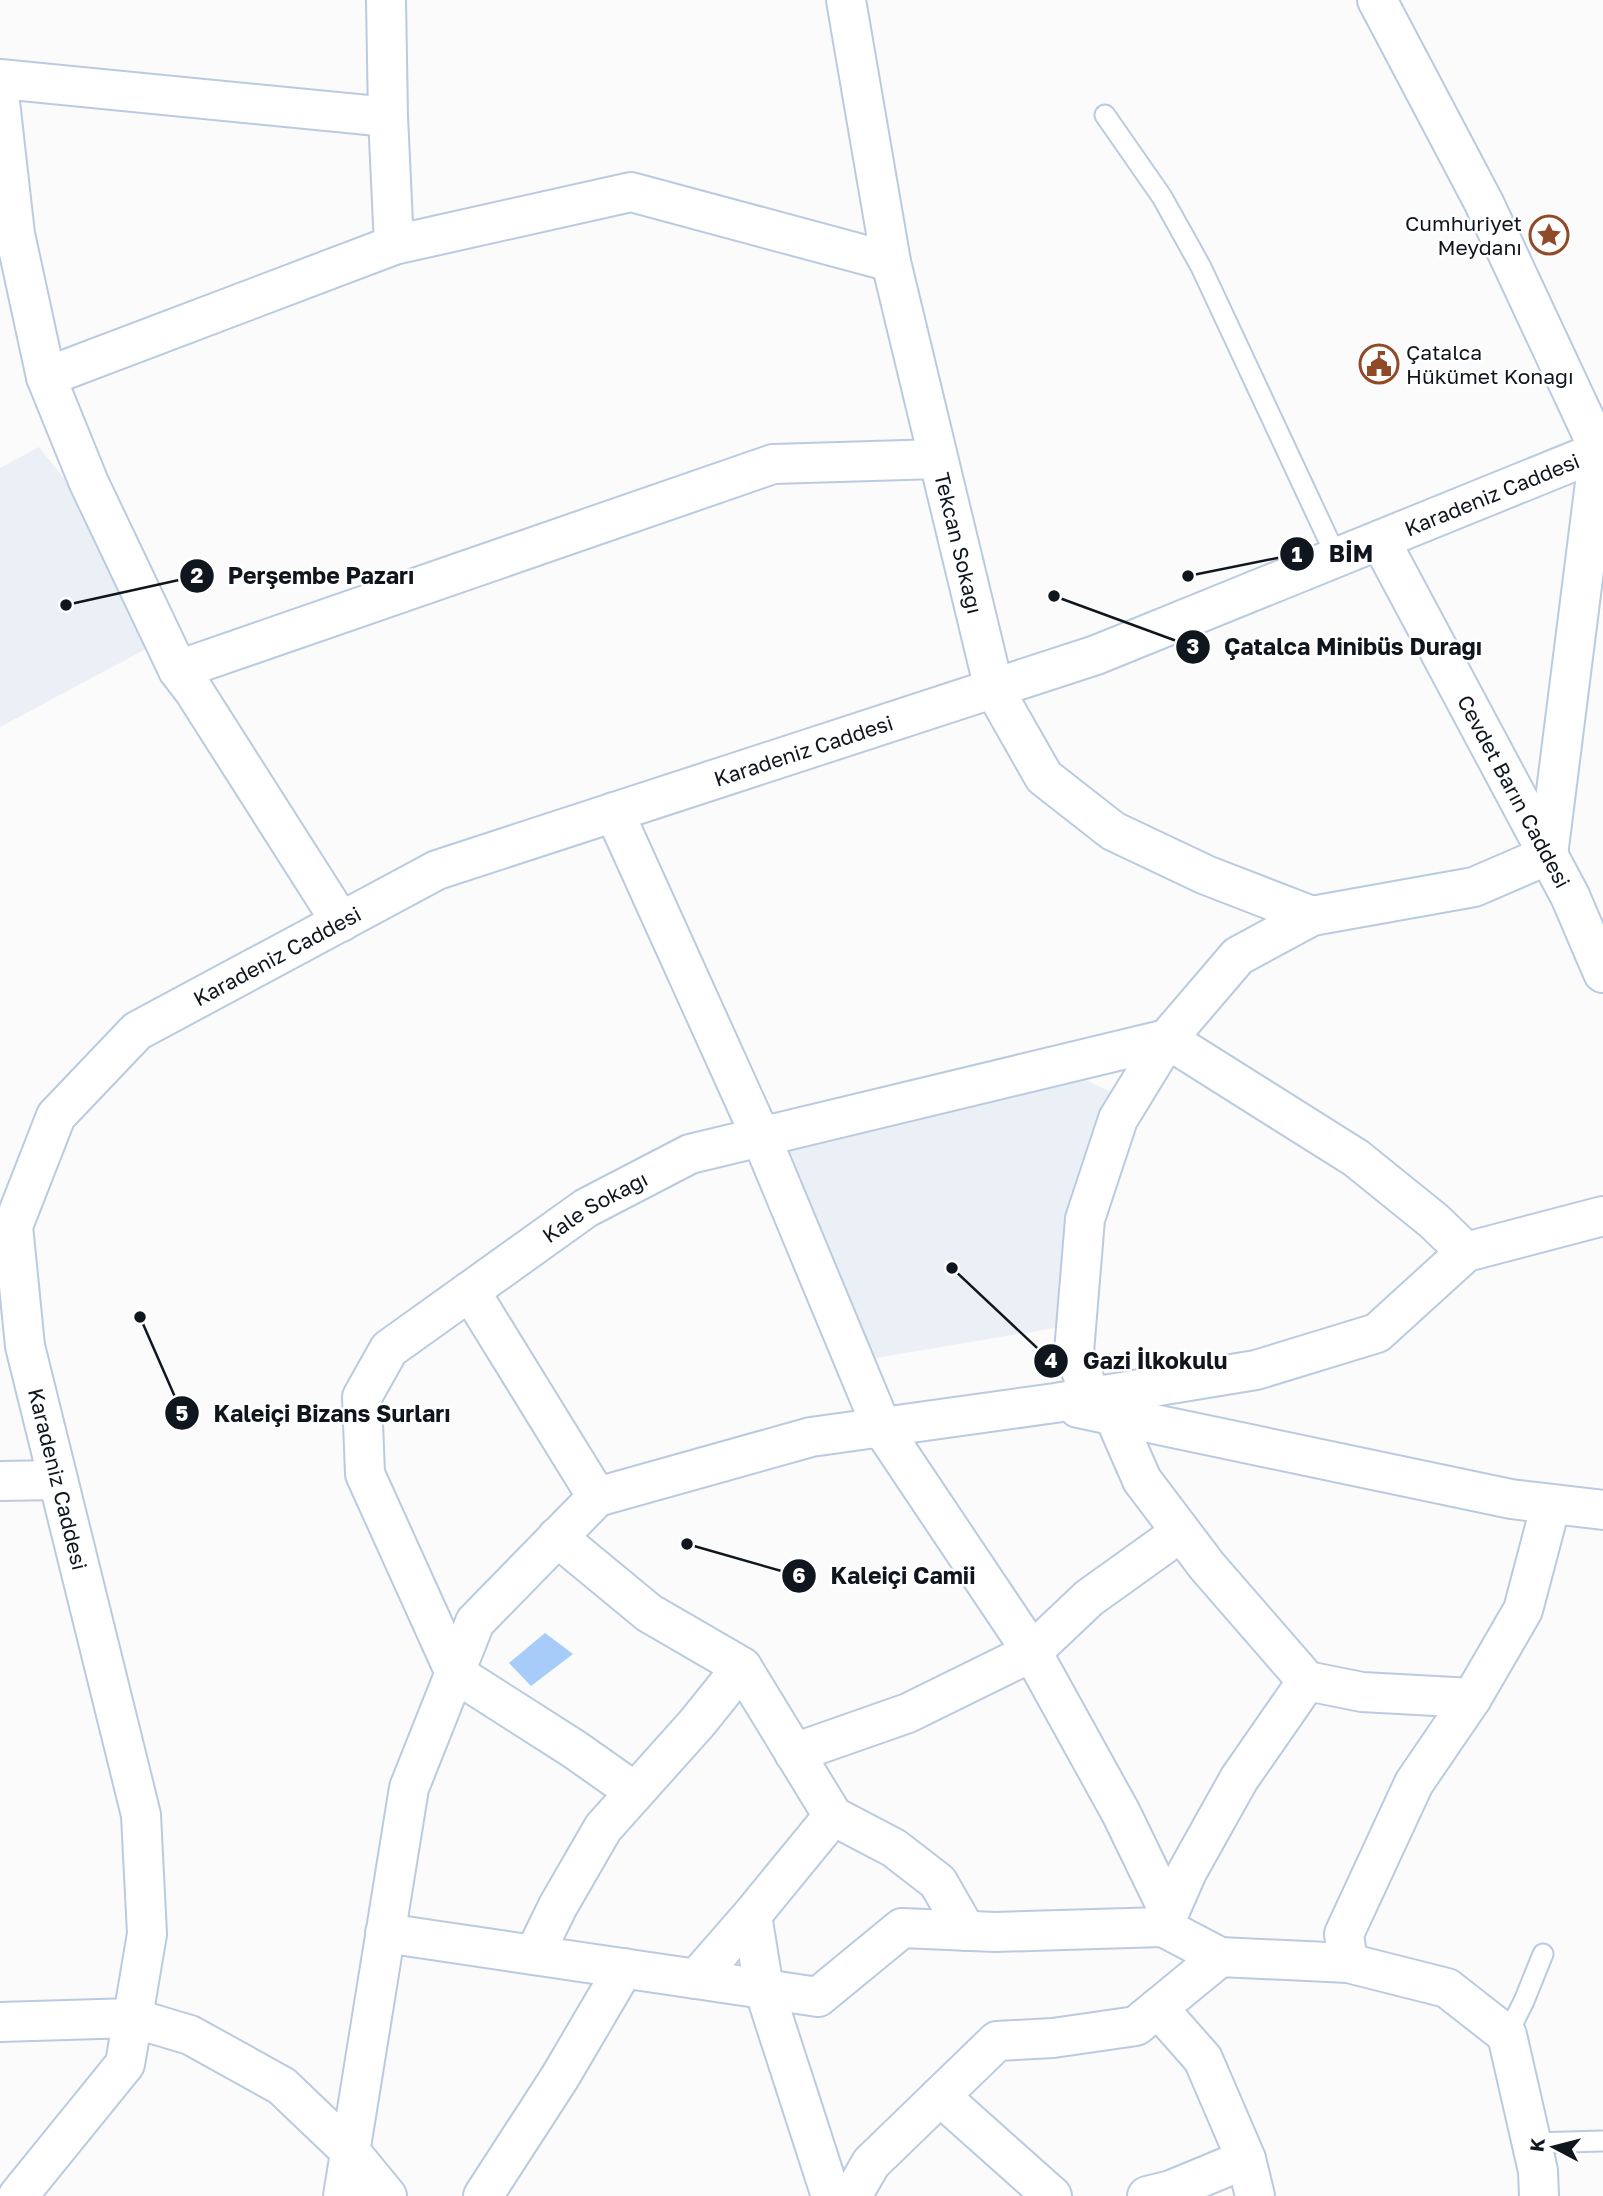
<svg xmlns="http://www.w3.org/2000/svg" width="1603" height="2196" font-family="'Golos Text',sans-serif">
	<rect width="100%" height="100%" fill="#fbfbfb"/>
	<g fill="#ebf0f6">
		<path d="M39 447 75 492 118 562 146 649 0 727V468Z"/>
		<path d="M1077 1076 1117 1095 1066 1326 870 1359 788 1146Z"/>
	</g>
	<path fill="#a8ccfa" d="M545 1633 573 1654 531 1686 509 1663Z"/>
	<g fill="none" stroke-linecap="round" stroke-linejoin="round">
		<defs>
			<g id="service">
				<path d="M1105 115 1162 197 1201 267 1337 558"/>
				<path d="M1507 2035 1524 2001 1543 1954"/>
				<path d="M1532 2143 1603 2141"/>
			</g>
			<g id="minor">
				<path d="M386 0 388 117 394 245"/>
				<path id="s1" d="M846 0 891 262 994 689 1044 777 1113 831 1206 875 1312 916"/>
				<path d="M0 79 388 117"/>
				<path d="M0 102 15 234 46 377 89 483 178 670 194 691 341 922"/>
				<path d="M46 377 394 245 631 192 891 262"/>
				<path id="s2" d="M1380 540 1570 896 1603 973"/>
				<path d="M178 670 773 464 938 459"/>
				<path d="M614 812 761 1137 882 1428 1032 1652 1121 1813 1169 1912"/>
				<path d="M470 1291 597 1497"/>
				<path d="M1091 1397 1074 1352 1085 1219 1118 1119 1167 1039 1238 956 1312 916 1474 887 1548 855 1599 451"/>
				<path d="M1078 1408 1511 1499 1603 1510"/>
				<path d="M1114 1416 1142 1480 1207 1566 1307 1681 1362 1692 1472 1698"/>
				<path d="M0 1481 58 1480"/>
				<path d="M557 1537 649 1613 742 1667 833 1816 894 1848 938 1882 966 1931"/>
				<path d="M794 1753 908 1713 1032 1652 1089 1598 1181 1532"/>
				<path id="s3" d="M635 1792 574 1749 455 1673 365 1474 362 1397 389 1349 586 1208 690 1154 1167 1039 1356 1158 1434 1221 1466 1252"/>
				<path d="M752 1915 764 1989 831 2196"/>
				<path d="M1163 1927 1187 1872 1239 1779 1307 1681"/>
				<path d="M385 1933 818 1997 902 1928 995 1932 1163 1927 1220 1957 1348 1963 1447 1988 1507 2035 1538 2171 1539 2196"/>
				<path d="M534 1955 558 1906 603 1828 697 1723 742 1667"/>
				<path d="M1348 1963 1344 1934 1414 1783 1472 1698 1523 1610 1551 1504"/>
				<path d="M696 1979 752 1915 833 1816"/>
				<path d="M1158 2008 1203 2059 1246 2159 1255 2196"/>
				<path d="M0 2022 133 2018 190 2035 282 2086 350 2151 387 2196"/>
				<path d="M940 2096 1052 2196"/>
				<path d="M343 2196 409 1788 475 1622 597 1497 811 1437 1055 1403 1256 1370 1377 1333 1466 1252 1603 1216"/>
				<path d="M483 2196 560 2077 624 1968"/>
				<path d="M852 2196 871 2163 997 2041 1053 2038 1136 2026 1220 1957"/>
				<path d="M1147 2196 1171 2190 1246 2159"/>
			</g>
			<g id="tertiary">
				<path id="s4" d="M18 2196 125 2064 147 1934 141 1815 25 1346 13 1226 56 1116 137 1031 437 870 1096 655 1599 451 1603 447"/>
			</g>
			<path id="secondary" d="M1377 0 1484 203 1603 458"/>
		</defs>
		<use href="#service" stroke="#bacbe1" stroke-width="23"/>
		<use href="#minor" stroke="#bacbe1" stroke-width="42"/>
		<use href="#tertiary" stroke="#bacbe1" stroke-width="42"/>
		<use href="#secondary" stroke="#bacbe1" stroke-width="42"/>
		<use href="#service" stroke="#fff" stroke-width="19"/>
		<use href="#minor" stroke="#fff" stroke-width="38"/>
		<use href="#tertiary" stroke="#fff" stroke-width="38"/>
		<use href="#secondary" stroke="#fff" stroke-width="38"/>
	</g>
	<defs>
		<symbol id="sight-ring" viewBox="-11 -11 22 22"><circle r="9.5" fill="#fff" stroke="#914a27" stroke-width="1.5"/><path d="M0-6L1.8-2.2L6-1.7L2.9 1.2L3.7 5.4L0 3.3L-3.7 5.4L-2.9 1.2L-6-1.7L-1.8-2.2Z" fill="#914a27"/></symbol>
		<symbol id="civic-ring" viewBox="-11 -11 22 22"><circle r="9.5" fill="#fff" stroke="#914a27" stroke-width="1.5"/><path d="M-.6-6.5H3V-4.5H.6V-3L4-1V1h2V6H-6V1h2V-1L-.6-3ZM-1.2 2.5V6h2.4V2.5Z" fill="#914a27"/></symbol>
	</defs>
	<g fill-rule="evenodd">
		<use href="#sight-ring" x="1527" y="213" width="44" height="44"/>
		<use href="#civic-ring" x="1357" y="342" width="44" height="44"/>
	</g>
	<g text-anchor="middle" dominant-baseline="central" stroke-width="5" stroke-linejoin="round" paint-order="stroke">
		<g font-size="21" fill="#10161e" stroke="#fff" text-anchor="end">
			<text x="1522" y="223">Cumhuriyet<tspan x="1522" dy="24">Meydanı</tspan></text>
			<text x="1406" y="352" text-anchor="start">Çatalca<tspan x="1406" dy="24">Hükümet Konağı</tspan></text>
		</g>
		<g font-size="21" fill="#10161e" stroke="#fff">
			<text stroke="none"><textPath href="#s4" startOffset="2721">Karadeniz Caddesi</textPath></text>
			<text stroke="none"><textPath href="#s1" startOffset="555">Tekcan Sokağı</textPath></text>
			<text stroke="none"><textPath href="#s4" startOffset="1986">Karadeniz Caddesi</textPath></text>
			<text stroke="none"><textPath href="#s2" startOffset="285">Cevdet Barın Caddesi</textPath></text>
			<text stroke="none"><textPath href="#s4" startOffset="1419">Karadeniz Caddesi</textPath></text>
			<text stroke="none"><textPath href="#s3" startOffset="817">Kale Sokağı</textPath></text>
			<text transform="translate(58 1479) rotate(76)">Karadeniz Caddesi</text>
		</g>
	</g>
	<path fill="none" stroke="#10161e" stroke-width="2.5" d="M1188 576L1297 554M66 605L197 576M1054 596L1193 647M952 1268L1051 1361M140 1317L182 1413M687 1544L799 1576"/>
	<g fill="#10161e" stroke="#fff" stroke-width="2.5">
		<circle cx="1188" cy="576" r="7"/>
		<circle cx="66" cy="605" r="7"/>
		<circle cx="1054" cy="596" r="7"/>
		<circle cx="952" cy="1268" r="7"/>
		<circle cx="140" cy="1317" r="7"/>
		<circle cx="687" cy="1544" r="7"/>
		<circle cx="1297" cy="554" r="18"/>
		<circle cx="197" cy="576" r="18"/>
		<circle cx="1193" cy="647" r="18"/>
		<circle cx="1051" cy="1361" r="18"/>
		<circle cx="182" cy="1413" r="18"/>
		<circle cx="799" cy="1576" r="18"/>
	</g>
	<g font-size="21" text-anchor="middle" font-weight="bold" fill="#fff">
		<text x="1297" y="562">1</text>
		<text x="197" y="583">2</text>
		<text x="1193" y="654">3</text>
		<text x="1051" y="1368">4</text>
		<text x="182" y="1421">5</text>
		<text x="799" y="1583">6</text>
	</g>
	<g font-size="23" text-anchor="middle" font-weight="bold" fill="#10161e" stroke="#fff" stroke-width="5" stroke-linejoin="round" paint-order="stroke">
		<text x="1351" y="562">BİM</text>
		<text x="321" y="584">Perşembe Pazarı</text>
		<text x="1353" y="655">Çatalca Minibüs Durağı</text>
		<text x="1155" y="1369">Gazi İlkokulu</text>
		<text x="332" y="1422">Kaleiçi Bizans Surları</text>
		<text x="903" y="1584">Kaleiçi Camii</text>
	</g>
	<g transform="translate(1554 2147) rotate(277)" stroke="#ffffff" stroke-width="5" paint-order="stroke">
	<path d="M0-5L12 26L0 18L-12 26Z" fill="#10161e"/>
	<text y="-10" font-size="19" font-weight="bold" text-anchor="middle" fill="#10161e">K</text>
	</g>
</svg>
